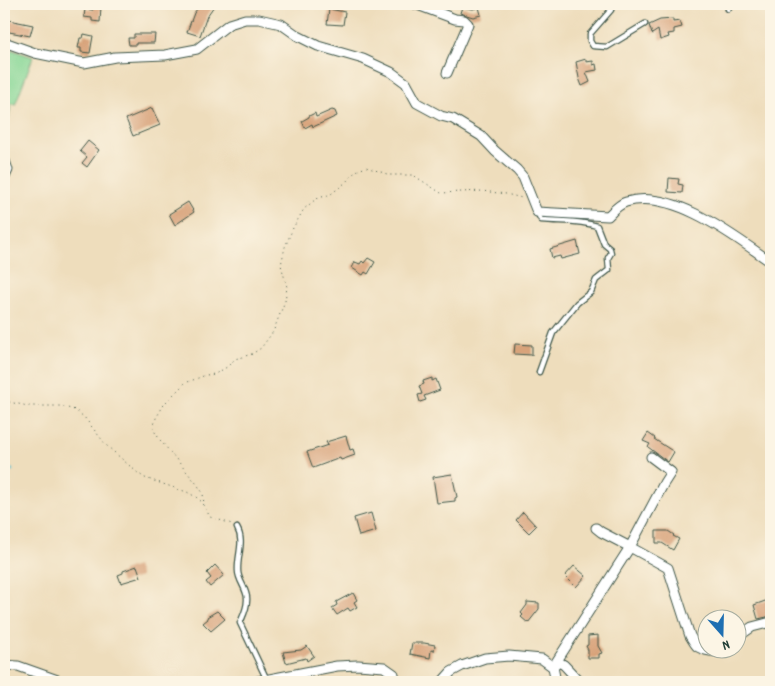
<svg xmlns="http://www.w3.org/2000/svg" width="775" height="686" font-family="Dekko,sans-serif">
	<rect width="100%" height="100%" fill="#fcf5e5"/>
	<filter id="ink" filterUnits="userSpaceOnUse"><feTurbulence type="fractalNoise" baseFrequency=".02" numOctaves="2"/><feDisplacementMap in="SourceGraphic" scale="10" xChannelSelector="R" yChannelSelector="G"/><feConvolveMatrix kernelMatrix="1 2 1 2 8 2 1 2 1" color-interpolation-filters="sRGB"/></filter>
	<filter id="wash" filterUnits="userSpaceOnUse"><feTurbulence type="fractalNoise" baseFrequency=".0096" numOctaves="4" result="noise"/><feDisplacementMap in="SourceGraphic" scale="20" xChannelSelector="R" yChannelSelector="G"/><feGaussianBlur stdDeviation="1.12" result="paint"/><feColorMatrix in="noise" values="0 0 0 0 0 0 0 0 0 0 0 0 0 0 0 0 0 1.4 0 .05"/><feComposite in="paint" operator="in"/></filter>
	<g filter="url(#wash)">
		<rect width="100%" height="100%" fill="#eeddbc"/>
		<path fill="#87d796" stroke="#538a65" d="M4 47 33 57 15 105 11 103 9 118H4Z"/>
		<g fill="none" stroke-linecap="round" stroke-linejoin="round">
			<path stroke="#57c2d1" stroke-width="2.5" d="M4 467 12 470"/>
		</g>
		<g id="blocks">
			<g fill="#d8a37a">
				<path d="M201 4H211L214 6 207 16 200 36 187 32 194 13Z"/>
				<path d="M94 5 101 6 100 22 92 21V18L84 17 85 9 93 10Z"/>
				<path d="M462 7 473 9 479 7 481 15 473 17 460 13Z"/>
				<path d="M329 9 345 12 343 25 327 24Z"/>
				<path d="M4 19 33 25 30 36 4 31Z"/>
				<path d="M673 19V22L680 21 682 27 674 29V33L668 34 669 37 660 40 658 30 652 34 649 25 660 20Z"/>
				<path d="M84 34 93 36 90 53 81 52V48H78L80 38H83Z"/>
				<path d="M134 34H155L154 43H136V45H129L128 38H134Z"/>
				<path d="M586 59V62L593 61V65L596 64 597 70 586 72 590 82 582 86 579 78 576 62Z"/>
				<path d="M152 108 160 125 133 136 126 119Z"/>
				<path d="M332 110 335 111 337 116 313 127 312 124 305 128 302 121 309 117V116L315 113 316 117Z"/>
				<path d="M88 141 99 150 87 167 82 163 87 157 80 151Z"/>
				<path d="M669 178 679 179 678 184 683 185 682 193 668 192Z"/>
				<path d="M188 202 194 212 175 225 169 214Z"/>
				<path d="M577 241 580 254 561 259 560 256 552 258 550 249Z"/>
				<path d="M368 258 375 262 368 274 365 272 363 275 352 268 355 262 360 264 362 261 364 263Z"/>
				<path d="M515 344 532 345V355L514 354Z"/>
				<path d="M432 378V381L436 379 440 390 424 396 426 400 420 402 418 395 422 394 419 386 424 384 423 381Z"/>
				<path d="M648 433 655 438 654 439 674 452 668 462 648 447 650 444 643 441Z"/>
				<path d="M346 436 350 450 353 449 355 455 341 460 340 458 313 468 307 452 328 445 326 442Z"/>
				<path d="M452 474 457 497 455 498V501L437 503 433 477Z"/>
				<path d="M523 512 536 526 529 533 516 520Z"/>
				<path d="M371 513 376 531 359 536 354 518Z"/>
				<path d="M656 531H668L674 535 673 536 679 539 673 550 662 543H656Z"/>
				<path d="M215 565 224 575 210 587 206 582 211 578 207 573Z"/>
				<path d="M137 566 141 577 121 583 118 575 123 573V571Z"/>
				<path d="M574 566 586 576 576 587 565 576Z"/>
				<path d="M353 593 357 600 354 602 357 607 350 611 348 608 337 615 332 608 337 605 336 602Z"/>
				<path d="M771 599V616L758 619 754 605Z"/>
				<path d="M527 602 539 603V609L528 623 521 617 523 615 521 613 527 605Z"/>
				<path d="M217 611 225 619 211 631 203 623 208 619 207 617Z"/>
				<path d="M598 635V646L602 653 599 654V658H588V650L586 646 588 645V636Z"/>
				<path d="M412 643H424L435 645 434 651 431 650 430 658 410 654Z"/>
				<path d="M307 646 314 656 307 661 306 658 286 663 283 652 301 650Z"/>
			</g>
		</g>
	</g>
	<g filter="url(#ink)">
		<use href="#blocks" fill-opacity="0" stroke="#3e5548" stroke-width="1"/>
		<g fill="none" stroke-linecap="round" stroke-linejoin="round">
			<defs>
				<g id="service">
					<path d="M612 4 611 10 590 34V41L593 46 607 47 645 24"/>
					<path d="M728 9 731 4"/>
					<path d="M537 212 541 220C562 222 578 220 597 226L604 244 610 249 611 253 608 258 609 270 596 280 591 292 577 303 553 333 539 372"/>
					<path d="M237 528C245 542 237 555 238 571 238 581 248 590 247 600 247 609 243 616 240 623L267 680"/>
				</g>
				<g id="minor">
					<path d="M415 4 455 19 464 20 468 24 447 73"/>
					<path d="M4 42 35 53 84 63 115 57 165 55 197 49 229 24 245 19H259L281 24 298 36 318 46 363 59 391 72 406 83 417 103 441 116 453 119 481 136 495 151 517 170 523 177 537 212 608 216C613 211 619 204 626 202 673 188 735 237 771 262"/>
					<path d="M4 158 8 170 4 179"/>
					<path d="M596 528 601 532 630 547 664 483 671 472 651 457"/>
					<path d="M739 636 752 627 771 622"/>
					<path d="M4 665 18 666 63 682"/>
					<path d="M254 682 337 666 358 665 384 667 394 674 395 682"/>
					<path d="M442 682 451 672 462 666 485 658 509 656 542 659 553 667 559 662 564 665 580 682"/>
					<path d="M556 682 553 667 630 547 668 568 690 636C693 640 695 645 698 647 707 652 723 654 731 648"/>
				</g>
			</defs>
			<use href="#service" stroke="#3e5548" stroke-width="7"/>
			<use href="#minor" stroke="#3e5548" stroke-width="11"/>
			<g stroke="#3e5548" stroke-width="1" stroke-dasharray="1 4" stroke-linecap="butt">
				<path d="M4 401 28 406H60L75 410 84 417 107 446 139 474 145 478 187 492 196 497 202 502 210 517 232 524"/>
				<path d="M204 506 203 493 197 484 160 440 153 429 156 418 165 403 185 383 206 375 215 374 227 367 235 359 252 354 261 348 273 332 285 301 287 287 281 265 285 247 293 228 304 209 316 199 331 194 345 183 356 171 366 167 390 175H413L441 193 482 191 506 194 522 198"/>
			</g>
			<use href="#service" stroke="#fff" stroke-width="4.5"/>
			<use href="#minor" stroke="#fff" stroke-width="9"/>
		</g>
	</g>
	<rect width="775" height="686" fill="none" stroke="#fcf5e5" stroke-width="20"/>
	<g transform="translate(722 634) rotate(160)"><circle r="24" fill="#fcf5e5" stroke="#a4ab9e"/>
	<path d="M0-4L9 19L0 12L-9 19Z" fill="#1f6fb2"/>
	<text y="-8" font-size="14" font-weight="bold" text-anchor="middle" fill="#1f3d34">N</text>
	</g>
</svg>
